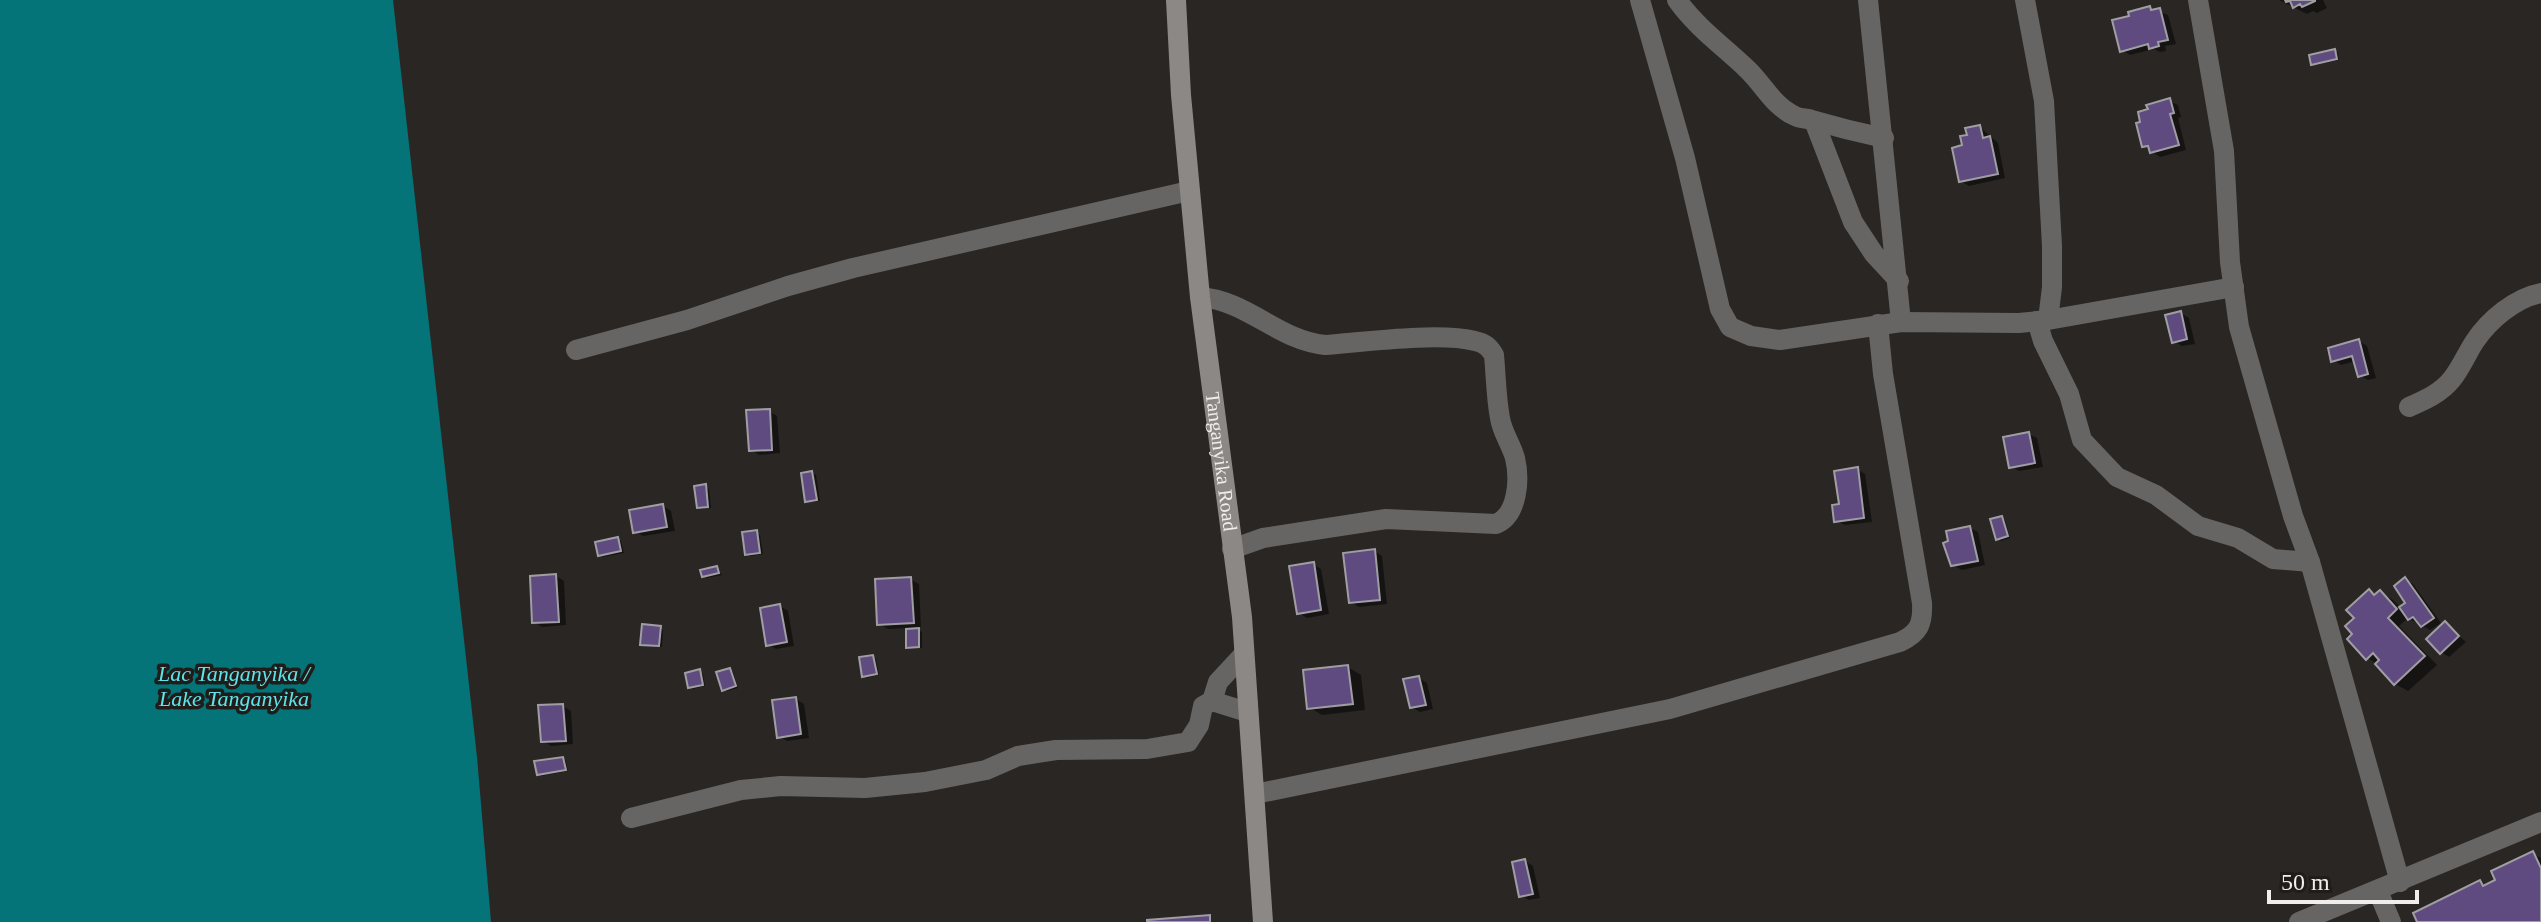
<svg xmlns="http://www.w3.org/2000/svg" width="2541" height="922" font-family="Georgia,serif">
	<rect width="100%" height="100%" fill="#2a2623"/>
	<path fill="#057478" d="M0 0H393L477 757 491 922H0Z"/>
	<g fill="#0007">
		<path d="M2279 0H2323L2327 8 2317 13 2313 11 2307 14Z"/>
		<path d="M2150 8 2168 15 2176 44 2165 46 2166 51 2160 52 2154 49 2130 55 2122 50 2132 17Z"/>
		<path d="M2334 51 2338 53 2339 60 2316 65 2313 63Z"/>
		<path d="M2170 101 2178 105 2181 117 2178 118 2186 150 2160 157 2144 146Z"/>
		<path d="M1980 127 1998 143 2005 178 1969 186 1961 181 1965 147Z"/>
		<path d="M2181 313 2189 318 2195 344 2182 346 2173 341Z"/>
		<path d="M2359 341 2367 346 2376 378 2368 380 2359 375 2356 361 2341 365 2333 360Z"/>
		<path d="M769 411 777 416 780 453 759 455 751 450Z"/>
		<path d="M2029 434 2037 438 2043 467 2019 471 2011 466Z"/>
		<path d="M1857 469 1865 474 1872 522 1845 525 1836 521Z"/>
		<path d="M812 473 816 475 820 501 811 502 807 500Z"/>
		<path d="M705 487 709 489 711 508 702 509 699 507Z"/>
		<path d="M663 506 671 511 675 531 643 536 635 531Z"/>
		<path d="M2001 518 2005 520 2010 538 2001 541 1998 539Z"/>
		<path d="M1970 528 1978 532 1985 565 1962 570 1953 565Z"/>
		<path d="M756 532 760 535 763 554 751 556 747 554Z"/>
		<path d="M617 539 621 541 624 553 603 557 599 555Z"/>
		<path d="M1374 551 1382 556 1387 604 1359 607 1351 602Z"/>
		<path d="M1313 564 1321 569 1329 614 1307 618 1299 613Z"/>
		<path d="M717 568 722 575 707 578 704 576Z"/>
		<path d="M556 576 564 581 566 625 542 627 534 622Z"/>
		<path d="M910 579 919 584 921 627H913L922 632V648L908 646V628L888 629 879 624Z"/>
		<path d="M2405 580 2413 584 2441 623 2430 630 2408 618 2399 626 2437 665 2408 691 2395 684 2378 664 2367 658 2355 634 2356 618 2369 592 2376 595 2380 592 2393 600 2401 608 2408 603Z"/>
		<path d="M780 606 788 611 794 646 776 649 768 644Z"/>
		<path d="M2445 624 2466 642 2449 657 2441 652Z"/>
		<path d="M660 628 663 630 662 647 642 644Z"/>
		<path d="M873 657 876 659 879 675 867 678 864 676Z"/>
		<path d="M1348 667 1361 675 1365 710 1322 715 1309 707Z"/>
		<path d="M730 670 733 672 738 688 727 691 723 689Z"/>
		<path d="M699 672 703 674 705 686 693 689 689 687Z"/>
		<path d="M1419 678 1427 683 1433 709 1420 712 1411 707Z"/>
		<path d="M796 699 804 704 809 738 787 741 779 736Z"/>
		<path d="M563 706 571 711 573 744 551 746 543 741Z"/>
		<path d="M563 759 566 761 568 771 542 776 538 774Z"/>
		<path d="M2532 853 2541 858V922H2419L2480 882 2487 886 2498 880Z"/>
		<path d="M1525 861 1533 866 1540 898 1529 900 1521 895Z"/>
	</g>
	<g fill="#5f4b7f" stroke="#9f9ea3" stroke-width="2">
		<path d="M2285 0H2315V1L2302 7 2300 4 2293 8 2290 1 2286 2Z"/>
		<path d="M2150 6 2151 10 2160 8 2168 40 2158 42 2159 46 2149 49 2148 44 2120 52 2112 20 2129 16 2128 12Z"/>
		<path d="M2335 49 2337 59 2311 65 2309 55Z"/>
		<path d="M2170 98 2174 113 2170 114 2179 145 2150 153 2148 146 2142 147 2136 123 2140 122 2138 112 2148 109 2146 105Z"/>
		<path d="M1980 125 1983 138 1990 136 1998 174 1959 182 1952 148 1962 145 1960 136 1967 135 1965 128Z"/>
		<path d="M2181 311 2187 339 2172 343 2165 315Z"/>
		<path d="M2359 339 2368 374 2358 377 2352 356 2331 362 2328 348Z"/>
		<path d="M770 409 772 450 749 451 746 410Z"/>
		<path d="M2029 432 2035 463 2009 468 2003 437Z"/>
		<path d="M1858 467 1864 518 1834 522 1832 505 1839 504 1834 471Z"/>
		<path d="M812 471 817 500 805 502 801 473Z"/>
		<path d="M706 484 708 507 697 508 694 486Z"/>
		<path d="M663 504 667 527 633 533 629 510Z"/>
		<path d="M2002 516 2008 536 1996 540 1990 519Z"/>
		<path d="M1970 526 1978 561 1951 566 1943 543 1948 541 1946 531Z"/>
		<path d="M757 530 760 553 745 555 742 532Z"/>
		<path d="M618 537 621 551 598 556 595 542Z"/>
		<path d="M1375 549 1380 600 1349 603 1343 553Z"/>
		<path d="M1314 562 1321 610 1297 614 1289 566Z"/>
		<path d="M717 566 719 573 702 577 700 570Z"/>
		<path d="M556 574 559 622 532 623 530 576Z"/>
		<path d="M911 577 914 623 877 625 875 579Z"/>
		<path d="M2405 577 2434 618 2421 627 2413 617 2408 620 2399 607 2405 603 2394 586Z"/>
		<path d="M2369 589 2374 595 2380 590 2397 609 2388 618 2425 656 2394 685 2375 664 2379 660 2373 653 2366 660 2347 639 2352 634 2345 626 2354 618 2346 610Z"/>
		<path d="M780 604 787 642 766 646 760 608Z"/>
		<path d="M2445 621 2459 636 2440 654 2426 639Z"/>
		<path d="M642 624 661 626 659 646 640 645Z"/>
		<path d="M919 628V647L906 648V629Z"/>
		<path d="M873 655 877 674 862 677 859 657Z"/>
		<path d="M1348 665 1353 704 1307 709 1303 670Z"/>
		<path d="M730 668 736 686 722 691 716 672Z"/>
		<path d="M700 669 703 685 688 688 685 673Z"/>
		<path d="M1419 676 1426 705 1410 708 1403 679Z"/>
		<path d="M796 697 801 734 777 738 772 700Z"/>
		<path d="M563 704 566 741 541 742 538 705Z"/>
		<path d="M563 757 566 770 537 775 534 761Z"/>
		<path d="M2533 851 2541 868V922H2417L2413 913 2480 880 2483 886 2495 880 2491 871Z"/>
		<path d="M1525 859 1533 894 1519 897 1512 862Z"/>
		<path d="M1210 915V922H1147V920Z"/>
	</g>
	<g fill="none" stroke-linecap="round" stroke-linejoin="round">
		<g stroke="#676563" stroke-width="20">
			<path d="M1640 0 1685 158 1720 309 1730 327 1751 336 1780 340 1901 322 2019 323 2048 320 2234 287"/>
			<path d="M1677 0C1697 28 1723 46 1747 69 1764 85 1773 106 1795 116 1800 119 1806 118 1812 120 1836 127 1860 133 1884 138"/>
			<path d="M1868 0 1901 322"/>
			<path d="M2025 0 2044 101 2052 246V287L2048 320"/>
			<path d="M2198 0 2224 151 2230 262 2239 327 2293 516 2310 562 2400 882"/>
			<path d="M1814 121 1853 222 1874 254 1899 281"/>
			<path d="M1200 297C1249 301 1277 340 1325 345 1364 342 1439 332 1475 341 1485 343 1489 347 1494 355 1496 376 1496 397 1500 418 1502 432 1511 444 1515 458 1520 479 1518 515 1496 524L1386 519 1263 538 1232 549"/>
			<path d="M2037 321 2043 341 2069 394 2082 440 2117 477 2156 495 2198 526 2238 538 2273 559 2310 562"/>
			<path d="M576 350 687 320 788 286 853 268 1189 191"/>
			<path d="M2409 407C2425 400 2441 393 2452 379 2461 368 2467 353 2475 341 2489 320 2515 298 2541 293"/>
			<path d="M1212 701 1218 682 1244 654"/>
			<path d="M1255 794 1670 709 1900 642C1919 633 1923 624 1922 603L1883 374 1878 324"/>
			<path d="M631 818 741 790 781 786 865 788 925 782 986 770 1018 756 1056 750 1147 749 1188 742 1199 725 1203 706 1212 701 1247 712"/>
			<path d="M2378 891 2391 922"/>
			<path d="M2299 922 2541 822"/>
		</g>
		<path stroke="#8b8885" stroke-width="20" id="s1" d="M1176 0 1181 95 1200 297 1242 617 1263 922"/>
	</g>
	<g text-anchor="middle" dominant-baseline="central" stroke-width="7" stroke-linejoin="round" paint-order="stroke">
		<g font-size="20" fill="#f0edeb" stroke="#201c1a">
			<text stroke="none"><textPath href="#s1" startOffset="464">Tanganyika Road</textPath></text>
		</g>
		<g font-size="22" font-style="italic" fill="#5ee3e8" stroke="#201c1a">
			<text x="234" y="673">Lac Tanganyika /<tspan x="234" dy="25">Lake Tanganyika</tspan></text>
		</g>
	</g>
	<path d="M2269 890v12h148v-12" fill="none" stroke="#f0edeb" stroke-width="4"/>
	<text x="2281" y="890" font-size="24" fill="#f0edeb" stroke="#201c1a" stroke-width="6" paint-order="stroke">50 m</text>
</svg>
